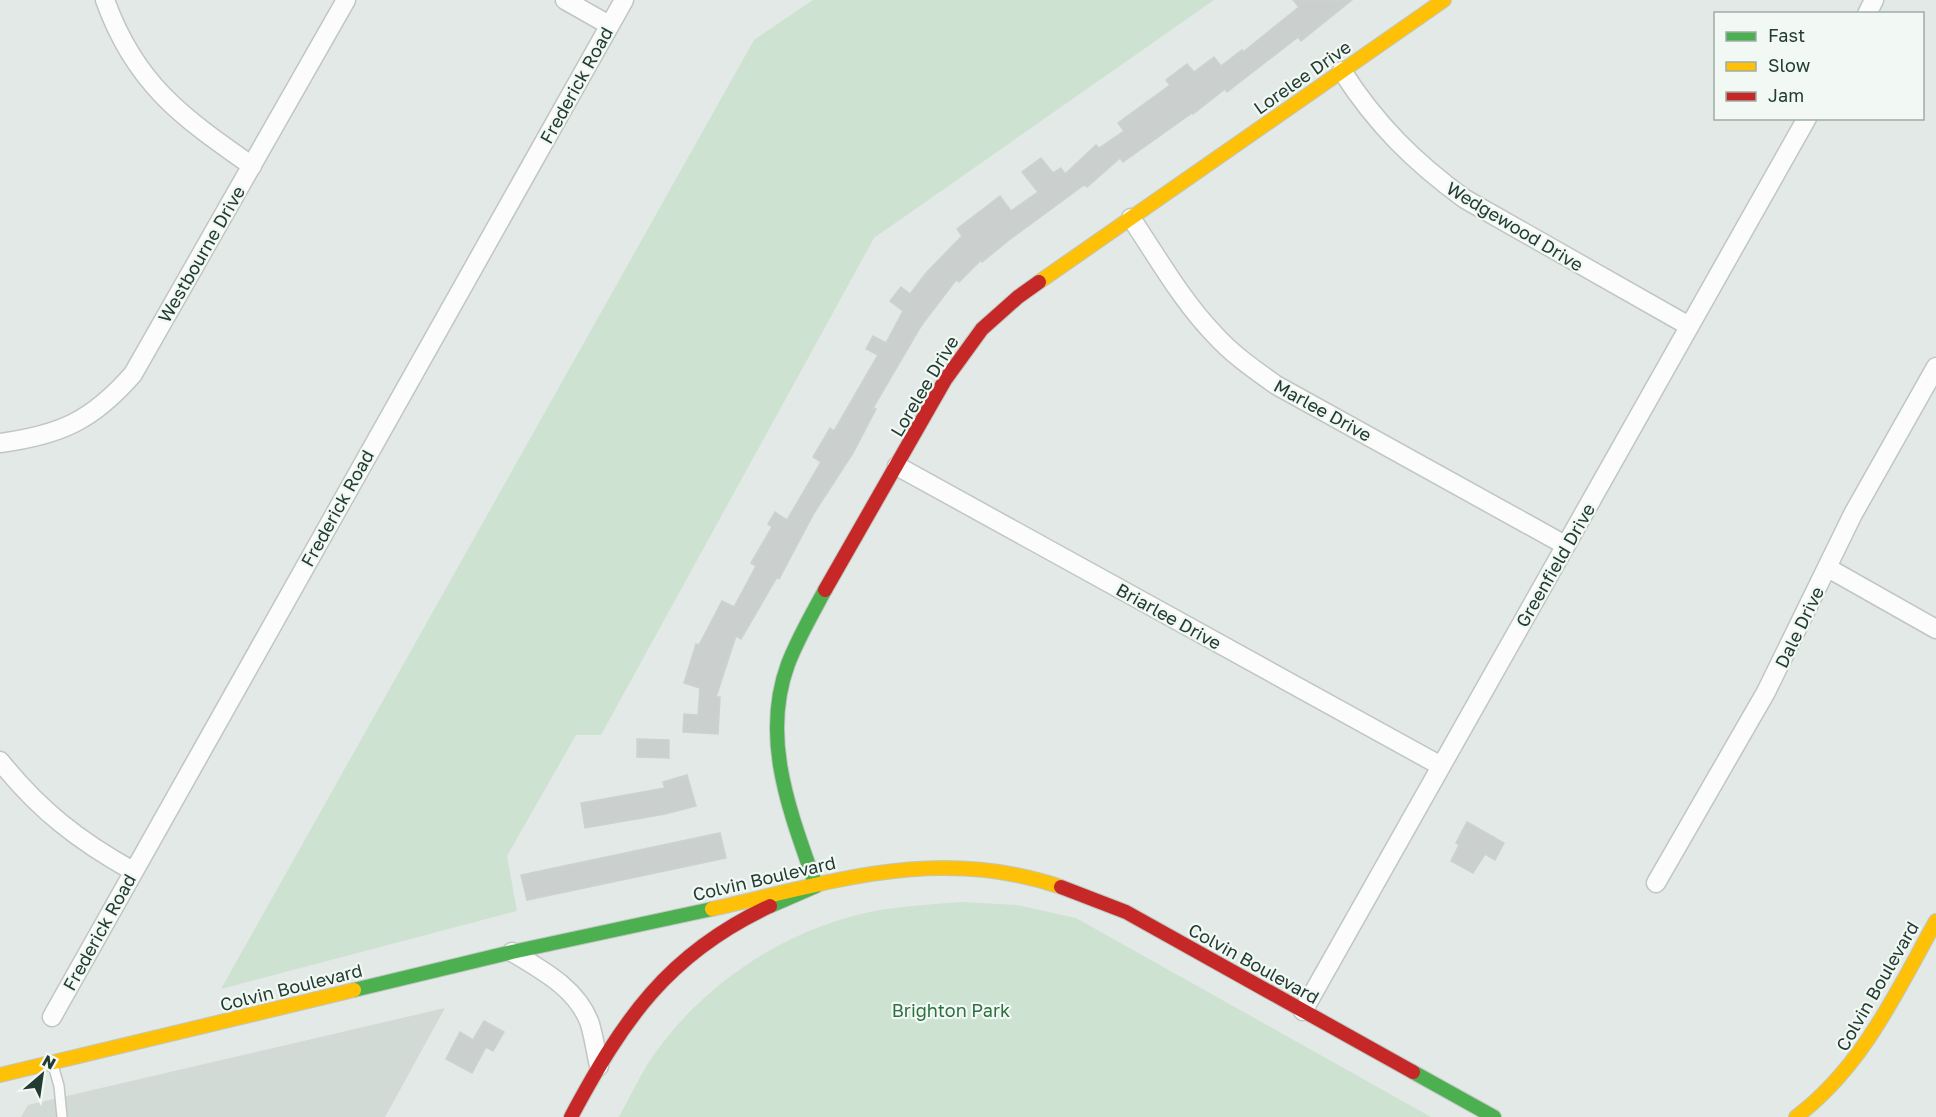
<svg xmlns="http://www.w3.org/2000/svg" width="1936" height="1117" font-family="'Golos Text',sans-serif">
	<rect width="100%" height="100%" fill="#e3e9e6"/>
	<path fill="#d2dad6" d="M445 1008 385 1117H21L28 1105Z"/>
	<g fill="#cde2d1">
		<path d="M813 0H1214L874 238 601 735H576L507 856 517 911 221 989 754 40Z"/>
		<path d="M961 902 1017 905 1076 918 1431 1117H619C628 1100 637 1082 647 1065 699 985 786 927 880 910 907 906 934 904 961 902Z"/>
	</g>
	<g fill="#cbd0ce" stroke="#ccd2cf" stroke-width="1.5">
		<path d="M1293 0H1352L1301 41 1298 37 1227 92 1225 89 1193 114 1192 113 1123 162 1120 158 1087 187 1084 185 1009 240 982 262 981 260 959 282 956 280 921 326 873 408 876 409 853 453 814 513 779 579 777 577 741 639 736 636 716 697H720L718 734 683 732 684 714 698 715 700 688 684 683 696 644 699 645 722 601 734 607 756 566 751 563 772 527 768 524 775 512 787 520 821 462 813 457 830 428 834 431 878 355 866 349 873 336 886 343 903 311 890 301 901 287 910 294 926 273 962 236 957 229 1000 196 1011 211 1038 192 1022 172 1041 158 1053 173 1061 168 1065 174 1096 145 1099 148 1124 131 1118 123 1170 85 1166 80 1187 64 1194 72 1214 57 1221 66 1242 50 1243 52 1299 7Z"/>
		<path d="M637 739 669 740V758L637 757Z"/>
		<path d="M687 775 696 806 665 814 585 828 581 803 665 788 663 782Z"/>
		<path d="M1467 822 1504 843 1495 860 1485 854 1473 873 1451 861 1459 845 1456 843Z"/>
		<path d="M720 833 726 858 527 900 521 875Z"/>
		<path d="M484 1021 504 1032 493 1051 486 1047 472 1073 446 1059 460 1032 473 1040Z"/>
	</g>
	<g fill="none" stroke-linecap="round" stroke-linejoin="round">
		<defs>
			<path id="lane" d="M53 1065 59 1086 62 1117"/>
			<g id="street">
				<path d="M105 0C135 84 182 117 252 166"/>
				<path d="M565 0 609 25"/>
				<path d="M1867 14 1874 0"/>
				<path d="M1342 71C1376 124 1414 162 1465 199L1689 326"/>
				<path d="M1131 218C1158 258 1182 301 1215 335 1233 355 1255 370 1276 385L1565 545"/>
				<path d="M0 443C60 435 92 421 133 374L346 0"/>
				<path d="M897 466 1441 766"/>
				<path d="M1828 568 1936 629"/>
				<path d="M0 761C39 810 79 841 133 871"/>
				<path d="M1656 883 1766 692 1853 514 1936 367"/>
				<path d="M512 952C542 970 578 989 590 1024 594 1038 596 1052 599 1066"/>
				<path d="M1303 1011 1807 118"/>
				<path d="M52 1017 624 0"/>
			</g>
			<g id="fast">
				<path d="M770 906 816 886C791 814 760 740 788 664 798 638 812 614 825 590"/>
				<path d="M354 990 512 952 712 909"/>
				<path d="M1413 1072 1494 1117"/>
			</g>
			<g id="slow">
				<path d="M1039 282 1444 0"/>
				<path d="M712 909C832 882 938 845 1061 887"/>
				<path d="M0 1075 354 990"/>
				<path d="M1796 1117C1863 1066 1896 993 1936 921"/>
			</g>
			<g id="jam">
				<path d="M825 590 945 380 982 329 1018 297 1039 282"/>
				<path d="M1061 887 1126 912 1413 1072"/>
				<path d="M571 1117C623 1020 667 954 770 906"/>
			</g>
		</defs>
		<use href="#lane" stroke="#c0c6c3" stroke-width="12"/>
		<use href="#street" stroke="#c0c6c3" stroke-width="21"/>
		<use href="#fast" stroke="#bfc7c3" stroke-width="16"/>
		<use href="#slow" stroke="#bfc7c3" stroke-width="16"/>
		<use href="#jam" stroke="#bfc7c3" stroke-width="16"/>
		<use href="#lane" stroke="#fbfcfb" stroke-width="9"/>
		<use href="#street" stroke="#fbfcfb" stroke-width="18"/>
		<use href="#fast" stroke="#4caf50" stroke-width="14"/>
		<use href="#slow" stroke="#ffc107" stroke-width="14"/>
		<use href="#jam" stroke="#c62828" stroke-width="14"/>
	</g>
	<g text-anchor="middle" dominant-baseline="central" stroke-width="4.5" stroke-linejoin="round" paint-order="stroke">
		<g font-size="18" fill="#223c32" stroke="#f2f8f4">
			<text transform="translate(1302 77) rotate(-35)">Lorelee Drive</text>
			<text transform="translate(576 85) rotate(-61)">Frederick Road</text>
			<text transform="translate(1515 226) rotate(31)">Wedgewood Drive</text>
			<text transform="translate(201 254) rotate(-60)">Westbourne Drive</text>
			<text transform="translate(924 386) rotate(-59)">Lorelee Drive</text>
			<text transform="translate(1323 410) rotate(29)">Marlee Drive</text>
			<text transform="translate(337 508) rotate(-61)">Frederick Road</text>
			<text transform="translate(1555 565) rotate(-60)">Greenfield Drive</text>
			<text transform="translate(1169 616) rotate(29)">Briarlee Drive</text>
			<text transform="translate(1799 627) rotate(-64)">Dale Drive</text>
			<text transform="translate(764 878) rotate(-13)">Colvin Boulevard</text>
			<text transform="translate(99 932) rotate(-61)">Frederick Road</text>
			<text transform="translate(1254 963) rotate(29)">Colvin Boulevard</text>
			<text transform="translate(1877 986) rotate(-60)">Colvin Boulevard</text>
			<text transform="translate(291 987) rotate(-14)">Colvin Boulevard</text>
		</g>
		<g font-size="18" fill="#2e7141" stroke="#f2f8f4">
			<text x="951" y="1010">Brighton Park</text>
		</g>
	</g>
	<rect x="1714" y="12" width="210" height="108" fill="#f2f8f4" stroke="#9fada6" stroke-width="1.5"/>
	<rect x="1726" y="32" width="30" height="9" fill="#4caf50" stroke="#9fada6" stroke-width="1.5"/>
	<text x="1768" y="42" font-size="18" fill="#223c32">Fast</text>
	<rect x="1726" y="62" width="30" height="9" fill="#ffc107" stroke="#9fada6" stroke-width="1.5"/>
	<text x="1768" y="72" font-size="18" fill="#223c32">Slow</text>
	<rect x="1726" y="92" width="30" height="9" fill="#c62828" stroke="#9fada6" stroke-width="1.5"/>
	<text x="1768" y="102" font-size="18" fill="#223c32">Jam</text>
	<g transform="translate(42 1075) rotate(29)" stroke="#f2f8f4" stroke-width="4.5" paint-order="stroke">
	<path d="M0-4.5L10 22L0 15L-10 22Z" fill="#223c32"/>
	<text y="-9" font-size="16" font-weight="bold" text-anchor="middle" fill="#223c32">N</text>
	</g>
</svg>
